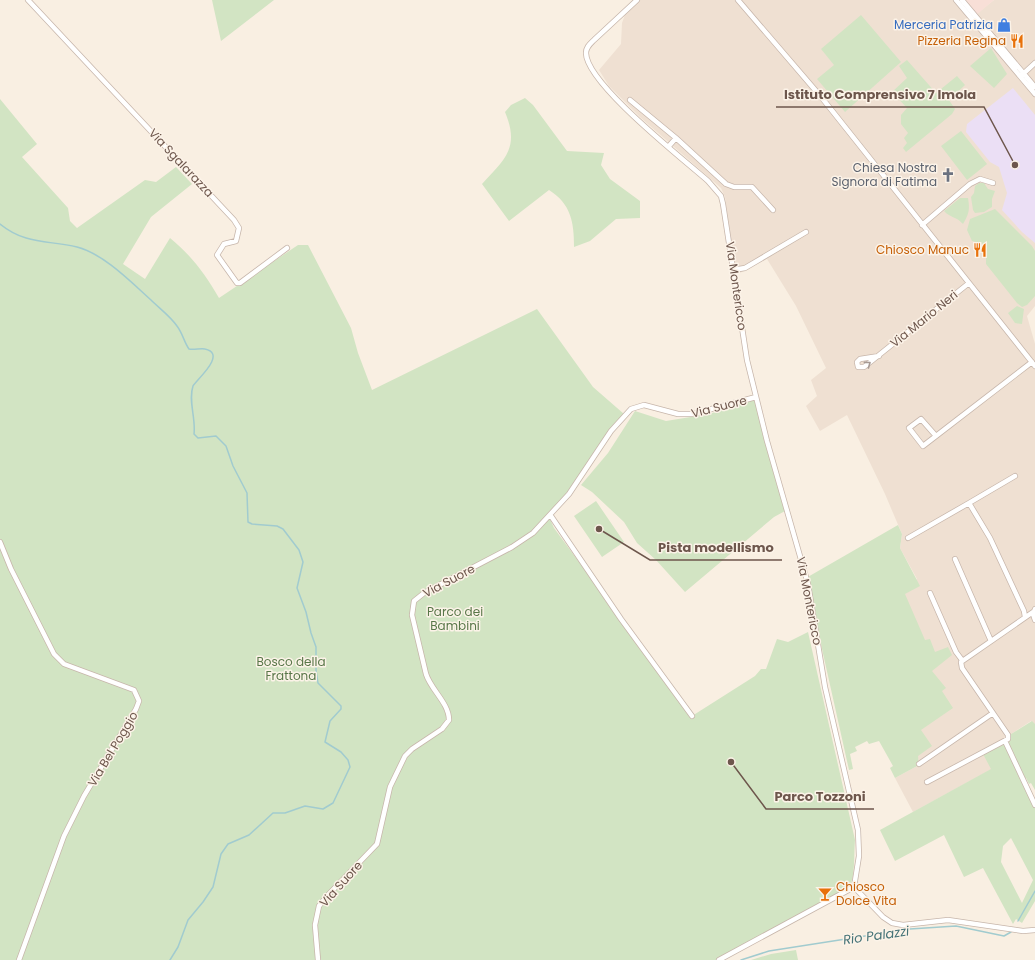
<svg xmlns="http://www.w3.org/2000/svg" width="1035" height="960" viewBox="0 0 1035 960" font-family="Poppins,sans-serif">
  <style>
    .residential { fill: #efe0d2 }
    .commercial { fill: #f8dfd7 }
    .education { fill: #ebdff5 }
    .green { fill: #d2e4c3; fill-rule: evenodd }
    .lines { fill: none; stroke-linecap: round; stroke-linejoin: round }
    .stream { stroke: #a1cbcf; stroke-width: 1.5 }
    .minor-casing { stroke: #c7b6ab; stroke-width: 6 }
    .minor { stroke: #fff; stroke-width: 4.5 }
    .oneway { stroke: #a79a94 }
    .labels { text-anchor: middle; stroke-width: 3; stroke-linejoin: round; paint-order: stroke }
    .shop-label { font-size: 12px; fill: #366cbe; stroke: #fcf3e8; text-anchor: end }
    .food-label { font-size: 12px; fill: #c56008; stroke: #fcf3e8; text-anchor: end }
    .street-label { font-size: 12px; fill: #6d564c; stroke: #fcf3e8 }
    .worship-label { font-size: 12px; fill: #5b616d; stroke: #fcf3e8; text-anchor: end }
    .park-label { font-size: 12px; fill: #597749; stroke: #fcf3e8 }
    .water-label { font-size: 13px; font-style: italic; fill: #467377; stroke: #fcf3e8 }
    .leader { fill: none; stroke: #6d564c; stroke-width: 1.5 }
    .callout-dot { fill: #6d564c; stroke: #fcf3e8; stroke-width: 1.5 }
    .callout-label { font-size: 13px; text-anchor: middle; font-weight: bold; fill: #6d564c; stroke: #fcf3e8; stroke-width: 3; stroke-linejoin: round; paint-order: stroke }
  </style>
  <rect width="100%" height="100%" fill="#f9efe2"/>
  <path class="residential" d="M638,0H962L975,15L994,0H1035V306L1027,316L1035,344V726L1031,721L1011,734L1005,744L984,754L992,769L913,812L895,778L919,765L895,594L917,579L900,548L902,534L885,494L847,415L820,431L806,406L817,396L811,380L826,368L796,306L767,259L736,275L725,197L721,188L641,118L609,86L599,70L621,44L622,23L626,12Z"/>
  <path class="commercial" d="M962,0H994L975,16Z"/>
  <path class="education" d="M1013,88L1035,115V243L1022,232L1002,210L1007,193L999,167L990,162L966,132L967,124Z"/>
  <path class="green" d="M212,0H274L221,41Z
    M861,15L901,62L845,112L817,79L834,65L821,49Z
    M991,48L1007,74L994,88L970,66Z
    M907,60L936,93L957,76L965,85L949,100L955,109L952,114L906,152L903,148L907,143L904,138L908,133L901,124V115L907,108L892,92L907,78L899,66Z
    M525,98L533,105L567,151L604,153L601,165L610,179L640,201V218L616,219L590,241L574,247C574,222 571,204 549,190L509,221L482,184C505,159 520,148 505,112L511,105Z
    M0,99L37,144L22,157L68,208L70,221L77,228L145,180L156,182L176,167L192,184L151,217L123,264L145,279L170,238C192,256 205,274 219,298L298,245H308L351,328L358,353L372,390L537,309L593,387L624,414L549,517L554,528L692,716L755,676L761,669H766L777,639L788,642L808,632L855,840C854,851 855,875 851,883L853,886L718,960H0Z
    M961,131L987,164L967,180L941,146Z
    M979,183H984L988,189L995,191L992,199V207L984,212L975,213L973,210L971,197L974,193L975,186Z
    M960,198H968C970,209 969,214 963,224C956,216 950,218 944,211Z
    M995,209L1032,246L1035,251V296L1027,305L1022,307L1017,303L986,264V248L983,244L972,241L967,230L970,219Z
    M1017,306L1024,309L1022,324L1015,323L1008,313Z
    M758,398L785,511L774,517L685,592L656,560L637,543L624,522L592,492L581,485L608,453L635,411L666,421L709,414Z
    M596,501L624,542L602,557L574,516Z
    M898,525L902,534L900,548L920,586L905,594L925,640L930,639L935,652L948,647L952,655L932,671L946,688L942,691L953,708L921,730L932,746L918,756L919,765L895,778L890,768L893,766L879,741L869,744L867,741L855,747L857,751L850,754L853,769L849,770L822,649L811,589L806,578Z
    M1032,721L1035,724V790L1031,783L1029,784L1026,778L1022,780L1035,806V901L1022,923L1016,919L1013,924L983,868L964,877L944,835L895,861L880,830L991,769L983,754L1005,744L1011,734ZM1011,838L1033,880L1022,903L1001,862L1003,846Z
    M796,950L798,960H751L771,954Z"/>
  <g class="lines">
    <path class="stream" d="M0,224C26,245 48,240 77,247C104,254 131,282 151,300C159,308 170,316 177,326C183,334 184,342 189,349C194,350 201,348 205,349C228,354 195,381 193,386C188,401 196,418 194,434L198,438L216,436L226,446L233,466L247,493L248,522L252,524L277,526L283,529L299,550L303,562L297,588L306,612L311,633L316,647V670L318,683L341,706V709L330,721L325,742L341,752L348,760L350,767L333,803L323,809L305,806L285,813H273L249,835L228,844L221,854L213,887L203,902L188,920L178,947L170,960
      M1018,921L1035,891
      M741,960L769,951L910,929L956,926L1004,936L1011,932"/>
    <defs>
      <path id="minor" d="M28,0L234,220L239,228L236,241L224,244L217,255L237,283H240L287,248
        M637,0L594,40C590,44 586,47 586,53C586,83 683,159 708,181L721,196L723,204L747,360L767,441L808,584L825,687L858,830L859,856L854,887L883,917L892,923L903,925L948,920L1023,931L1035,930
        M738,0L822,98L1035,366
        M956,0L1035,94
        M962,0L1035,87
        M1022,75L1035,63
        M630,100L676,138
        M669,146L676,138L726,184L734,187H752L773,210
        M922,225L970,184L980,179L993,183
        M733,270L745,268L806,232
        M879,356L860,359L857,362L858,367H864L969,283
        M936,436L921,419L909,428L923,446L936,436L1032,362
        M969,503L1015,476
        M551,516L621,619L692,716
        M908,538L969,503L990,538L1024,611L1025,617
        M0,542L11,569L54,654L64,664L134,690L139,701L136,709L84,796L64,836L19,960
        M955,559L991,641
        M930,593L956,652L962,660
        M1035,609L1033,614L1035,620
        M1005,741L1035,805
        M919,764L993,713
        M927,782L1008,739V735L962,668L961,662L1033,612
        M318,960L315,925L319,906L327,896L377,844L390,787L405,756L412,749L442,729L449,720C449,703 431,690 426,674L412,615L414,601L424,593L512,547L533,533L569,494L611,431L631,409L644,405L678,414H693L756,397
        M719,960L854,887"/>
    </defs>
    <use href="#minor" class="minor-casing"/>
    <use href="#minor" class="minor"/>
  </g>
  <defs><path id="oneway-chevron" d="M-2-3.5L2.5 0L-2 3.5" fill="none" stroke-width="1.6" stroke-linecap="round" stroke-linejoin="round"/></defs>
  <use class="oneway" href="#oneway-chevron" transform="translate(868 364) rotate(-36)"/>
  <defs>
    <symbol id="shop-bare" viewBox="-9 -9 18 18"><path d="M-5-2.5h2.3a2.7 3.5 0 0 1 5.4 0H5L5.5 6h-11ZM-1.5-2.5h3a1.5 2.3 0 0 0-3 0Z" fill="#3f7fe0" stroke="#fcf3e8" stroke-width="2.5" paint-order="stroke"/></symbol>
    <symbol id="restaurant-bare" viewBox="-9 -9 18 18"><path d="M-5-6h1v4h1v-4h1v4h1v-4h1v5L-1.5 .5V6h-2V.5L-5-1ZM5-6V6H3V1.5H1.5Q1.5-4 5-6Z" fill="#e8710a" stroke="#fcf3e8" stroke-width="2.5" paint-order="stroke"/></symbol>
    <symbol id="church-bare" viewBox="-9 -9 18 18"><path d="M-1.2-6h2.4v3.5h3.3v2.4h-3.3V6h-2.4V-.1h-3.3v-2.4h3.3Z" fill="#6b7280" stroke="#fcf3e8" stroke-width="2.5" paint-order="stroke"/></symbol>
    <symbol id="bar-bare" viewBox="-9 -9 18 18"><path d="M-6-5H6L.8 .8V4.5H3.5V6h-7V4.5H-.8V.8Z" fill="#e8710a" stroke="#fcf3e8" stroke-width="2.5" paint-order="stroke"/></symbol>
  </defs>
  <g fill-rule="evenodd">
    <use href="#shop-bare" x="994" y="15" width="20" height="20"/>
    <use href="#restaurant-bare" x="1007" y="31" width="20" height="20"/>
    <use href="#church-bare" x="938" y="165" width="20" height="20"/>
    <use href="#restaurant-bare" x="970" y="240" width="20" height="20"/>
    <use href="#bar-bare" x="815" y="884" width="20" height="20"/>
  </g>
  <g class="labels">
    <g class="shop-label">
      <text x="993" y="29">Merceria Patrizia</text>
    </g>
    <g class="food-label">
      <text x="1006" y="45">Pizzeria Regina</text>
      <text x="969" y="254">Chiosco Manuc</text>
      <text x="836" y="891" text-anchor="start">Chiosco<tspan x="836" dy="14">Dolce Vita</tspan></text>
    </g>
    <g class="street-label">
      <text transform="translate(181 163) rotate(47)" y="4">Via Sgalarazza</text>
      <text transform="translate(736 286) rotate(82)" y="4">Via Montericco</text>
      <text transform="translate(924 319) rotate(-39)" y="4">Via Mario Neri</text>
      <text transform="translate(719 407) rotate(-14)" y="4">Via Suore</text>
      <text transform="translate(449 581) rotate(-28)" y="4">Via Suore</text>
      <text transform="translate(809 601) rotate(79)" y="4">Via Montericco</text>
      <text transform="translate(113 749) rotate(-59)" y="4">Via Bel Poggio</text>
      <text transform="translate(341 884) rotate(-48)" y="4">Via Suore</text>
    </g>
    <g class="worship-label">
      <text x="937" y="172">Chiesa Nostra<tspan x="937" dy="14">Signora di Fatima</tspan></text>
    </g>
    <g class="park-label">
      <text x="455" y="616">Parco dei<tspan x="455" dy="14">Bambini</tspan></text>
      <text x="291" y="666">Bosco della<tspan x="291" dy="14">Frattona</tspan></text>
    </g>
    <g class="water-label">
      <text transform="translate(876 935) rotate(-8)" y="5">Rio Palazzi</text>
    </g>
  </g>
  <path class="leader" d="M1015 165L984 107H776M599 529L650 560H782M731 762L766 809H874"/>
  <g class="callout-dot">
    <circle cx="1015" cy="165" r="4"/>
    <circle cx="599" cy="529" r="4"/>
    <circle cx="731" cy="762" r="4"/>
  </g>
  <g class="callout-label">
    <text x="880" y="99">Istituto Comprensivo 7 Imola</text>
    <text x="716" y="552">Pista modellismo</text>
    <text x="820" y="801">Parco Tozzoni</text>
  </g>
</svg>
